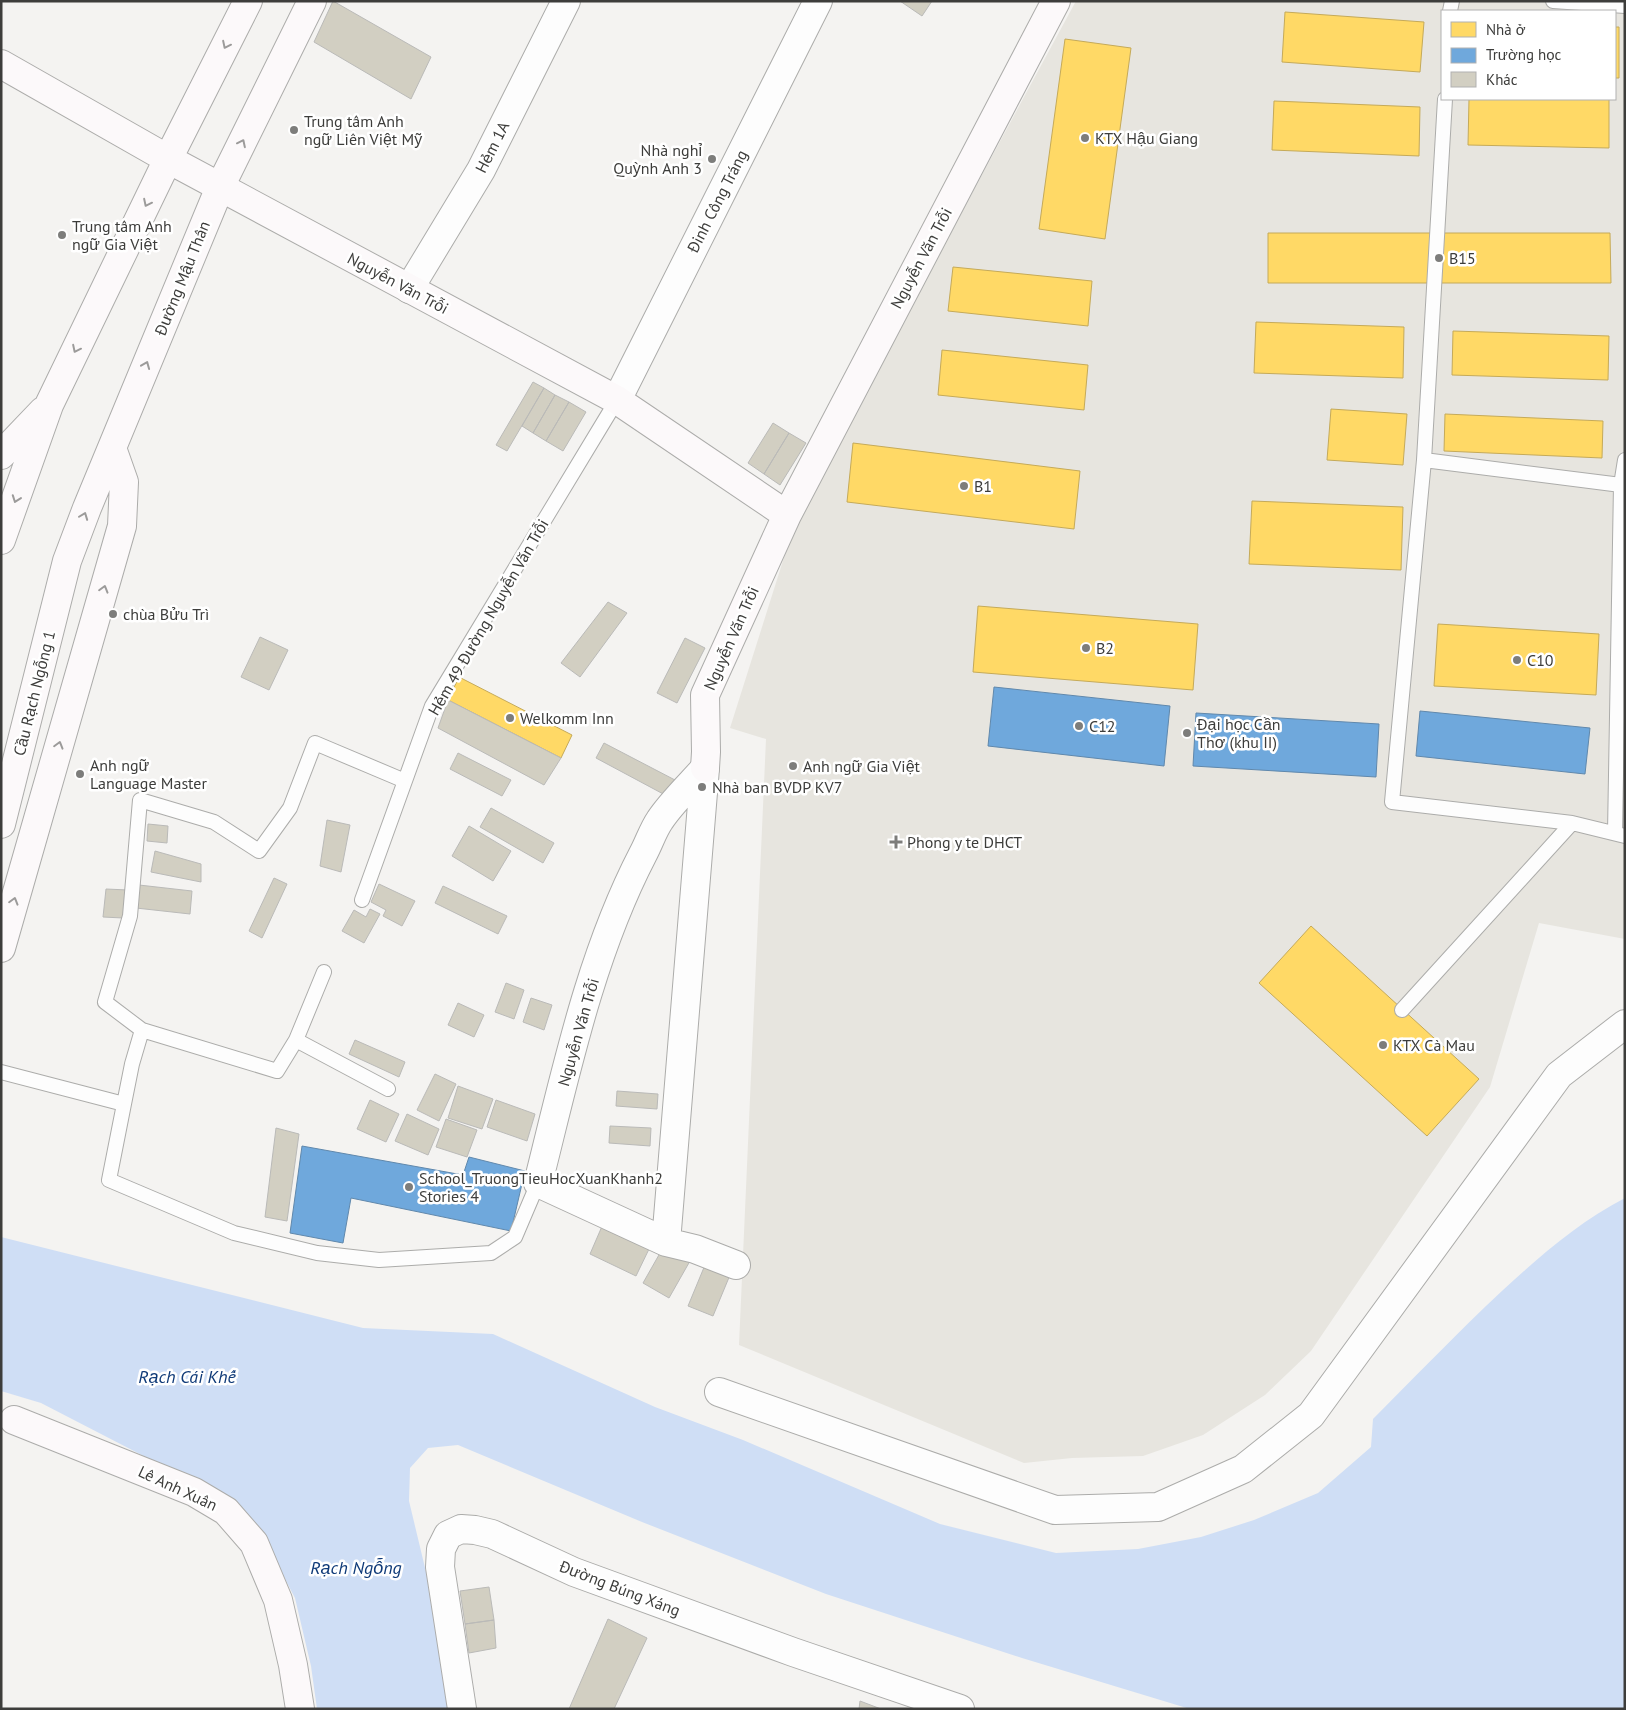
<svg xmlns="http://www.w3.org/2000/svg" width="1626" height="1710" viewBox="0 0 1626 1710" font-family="'PT Sans',sans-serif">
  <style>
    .built { fill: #e7e5df; fill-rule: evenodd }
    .water { fill: #cfdef5 }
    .homes { fill: #ffd966; stroke: #c5aa59 }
    .schools { fill: #6fa8dc; stroke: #6088ac }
    .building { fill: #d2cfc2; stroke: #babab8 }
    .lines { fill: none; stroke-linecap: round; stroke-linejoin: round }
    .lane-casing { stroke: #acacaa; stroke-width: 16 }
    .street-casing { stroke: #acacaa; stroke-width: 30 }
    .secondary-casing { stroke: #acacaa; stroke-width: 30 }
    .lane { stroke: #fdfdfd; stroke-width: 14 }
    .street { stroke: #fdfdfd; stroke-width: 28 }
    .secondary { stroke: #fcf9fa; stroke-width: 28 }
    .oneway { stroke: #9c9b9a }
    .poi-dot { fill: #7d7d7b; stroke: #fff; stroke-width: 2 }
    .labels { text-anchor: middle; stroke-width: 5; stroke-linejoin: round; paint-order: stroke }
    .poi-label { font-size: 16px; fill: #3d3d3b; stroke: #fff; text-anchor: start }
    .street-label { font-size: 16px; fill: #3d3d3b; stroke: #fff }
    .water-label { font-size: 18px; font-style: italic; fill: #0f3a78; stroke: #fff }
  </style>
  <rect width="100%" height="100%" fill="#f4f3f1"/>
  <path class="built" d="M1076,1H1625V939L1539,923L1490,1087L1311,1351L1265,1395L1203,1435L1143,1456L1072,1458L1024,1463L739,1345L766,739L730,728L787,548L813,487ZM1442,11H1615V99H1442Z"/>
  <path class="water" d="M1625,1198V1709H1190L1022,1658L826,1594L642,1522L458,1445L428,1448L410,1468L409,1501L432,1597L454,1709H317L311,1666L295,1598L265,1541L225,1498L41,1403L1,1391V1237L363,1328L493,1334L655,1407L743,1440L940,1524L1056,1553L1138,1549L1201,1537L1254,1520L1318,1493L1371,1447L1373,1419C1416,1376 1458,1332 1503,1290C1540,1256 1580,1221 1625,1198Z"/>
  <path class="homes" d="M1285,12L1424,22L1420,72L1282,62Z
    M1615,27H1619V78H1615Z
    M1065,39L1131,48L1105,239L1039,229Z
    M1469,99H1609V148L1468,145Z
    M1274,101L1420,107L1419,156L1272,150Z
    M1268,233H1610L1611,283H1268Z
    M953,267L1092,281L1088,326L948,311Z
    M1256,322L1404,327L1403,378L1254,373Z
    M1453,331L1609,336L1608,380L1452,375Z
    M942,350L1088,365L1084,410L938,395Z
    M1331,409L1407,414L1403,465L1327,460Z
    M1445,414L1603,421L1602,458L1444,451Z
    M853,443L1080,471L1074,529L847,502Z
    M1252,501L1403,507L1401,570L1249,564Z
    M978,606L1198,624L1193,690L973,672Z
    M1438,624L1599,634L1596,695L1434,686Z
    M459,677L572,735L561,758L448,700Z
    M1311,926L1479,1079L1427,1136L1259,983Z"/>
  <path class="schools" d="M994,687L1170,706L1164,766L988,746Z
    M1420,711L1590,728L1585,774L1416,756Z
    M1196,713L1379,724L1376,777L1193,766Z
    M302,1146L463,1175L469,1157L525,1171L511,1231L351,1198L343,1243L290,1233Z"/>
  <path class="building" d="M333,1L431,57L411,99L314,42Z
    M900,1H932L922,16Z
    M533,382L544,388L507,451L496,445Z
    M544,388L555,395L533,433L522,426Z
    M555,395L569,402L546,441L533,433Z
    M569,402L586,412L563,451L546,441Z
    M773,423L789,433L764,474L748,463Z
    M789,433L806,443L780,485L764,474Z
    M608,602L627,613L580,677L561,663Z
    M260,637L288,650L269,690L241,677Z
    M685,638L705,648L677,703L657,693Z
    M448,700L561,758L544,785L438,728Z
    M604,743L675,780L667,796L596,758Z
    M458,753L511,780L502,796L450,769Z
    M491,808L554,843L543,863L480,827Z
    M327,820L350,825L341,872L320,866Z
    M148,824L168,826L167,843L147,841Z
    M469,826L511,851L493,881L452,856Z
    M155,851L201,864V882L151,872Z
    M274,878L287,884L262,938L249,931Z
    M379,884L415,901L402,926L383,916L386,910L371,902Z
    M139,885L192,891L190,914L136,908Z
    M443,886L507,916L498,934L435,903Z
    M106,889L128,890L123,918L103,917Z
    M370,909L380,914L364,943L342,931L354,910L366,917Z
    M506,983L524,990L514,1019L495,1012Z
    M531,998L552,1005L544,1030L523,1022Z
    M458,1003L484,1015L474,1037L448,1025Z
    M355,1040L405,1062L399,1077L349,1054Z
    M435,1074L456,1084L439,1121L417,1110Z
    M458,1086L493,1099L482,1129L448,1118Z
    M617,1091L658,1094L657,1109L616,1106Z
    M370,1100L399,1114L386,1142L357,1129Z
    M496,1100L535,1114L527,1141L487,1127Z
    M407,1114L439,1129L428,1155L395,1141Z
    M446,1119L477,1130L467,1157L436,1147Z
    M610,1126L651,1128L650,1146L609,1143Z
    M276,1128L299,1134L287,1221L265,1217Z
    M603,1224L650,1247L636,1276L590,1254Z
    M664,1246L690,1261L669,1298L643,1283Z
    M705,1265L730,1275L713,1316L688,1306Z
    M489,1587L494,1620L465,1624L460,1591Z
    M608,1619L647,1638L614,1709H569Z
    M494,1620L496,1648L469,1653L465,1624Z
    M860,1701L881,1709H859Z"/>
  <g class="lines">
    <defs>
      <path id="lane" d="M1553,1L1625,6
        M1450,11L1452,1
        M1445,99L1424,460L1392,802L1572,823
        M1424,460L1621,485
        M1615,833L1621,485L1625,460
        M362,900L432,706L617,400
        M324,972L296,1040L277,1071L142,1030L105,1002L130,916L140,800L214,822L259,851L290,808L315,743L405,781
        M1402,1010L1572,823L1625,836
        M296,1040L388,1089
        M1,1072L124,1104L109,1180L234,1233L317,1253L379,1260L491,1253L515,1237L538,1183
        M124,1104L132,1064L142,1030"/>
      <path id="street" d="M409,289L481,170L566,1
        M617,400L818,1
        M705,768L666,1242L538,1183C566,1072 590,956 643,854C649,843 653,830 660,820C671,803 692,783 705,768Z
        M666,1242L695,1249L736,1265
        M719,1392L1055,1510L1158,1507L1243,1469L1311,1415L1559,1075L1625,1024
        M462,1709L440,1567L441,1549L448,1535L461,1529L475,1530L492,1534L574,1572L793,1652L960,1709"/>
      <path id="secondary" d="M1,64L168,159L617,400L787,515
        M1,455L43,411
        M1,540L49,405L168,159L248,1
        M705,768L706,752L705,695L787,515L1056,1
        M1,824L67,561L87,508L220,187L312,1
        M1,948L122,526L124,482L112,448
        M14,1420L194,1492L226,1511L254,1543L278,1600L293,1665L300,1709"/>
    </defs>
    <use href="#lane" class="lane-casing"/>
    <use href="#street" class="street-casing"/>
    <use href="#secondary" class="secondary-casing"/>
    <use href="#lane" class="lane"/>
    <use href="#street" class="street"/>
    <use href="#secondary" class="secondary"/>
  </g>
  <defs><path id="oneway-chevron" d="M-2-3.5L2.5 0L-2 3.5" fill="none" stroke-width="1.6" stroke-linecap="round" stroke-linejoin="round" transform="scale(1.25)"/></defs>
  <g class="oneway">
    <use href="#oneway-chevron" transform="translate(226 45) rotate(116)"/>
    <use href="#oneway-chevron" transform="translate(242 143) rotate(-64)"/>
    <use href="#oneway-chevron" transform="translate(147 203) rotate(116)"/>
    <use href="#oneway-chevron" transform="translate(76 349) rotate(116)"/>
    <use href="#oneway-chevron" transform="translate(146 365) rotate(-68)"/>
    <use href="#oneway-chevron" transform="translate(16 499) rotate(110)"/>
    <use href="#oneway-chevron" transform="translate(84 516) rotate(-69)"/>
    <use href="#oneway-chevron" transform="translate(104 589) rotate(-74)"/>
    <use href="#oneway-chevron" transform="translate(59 745) rotate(-74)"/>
    <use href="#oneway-chevron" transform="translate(14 901) rotate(-74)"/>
  </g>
  <g class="poi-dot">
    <circle cx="294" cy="130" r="5"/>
    <circle cx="1085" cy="138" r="5"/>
    <circle cx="712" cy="159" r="5"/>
    <circle cx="62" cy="235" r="5"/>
    <circle cx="1439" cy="258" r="5"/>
    <circle cx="964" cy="486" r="5"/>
    <circle cx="113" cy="614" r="5"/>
    <circle cx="1086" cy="648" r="5"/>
    <circle cx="1517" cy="660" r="5"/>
    <circle cx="510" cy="718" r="5"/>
    <circle cx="1079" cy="726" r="5"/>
    <circle cx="1187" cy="733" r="5"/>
    <circle cx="793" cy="766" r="5"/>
    <circle cx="80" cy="774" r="5"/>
    <circle cx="702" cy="787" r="5"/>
    <path d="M893.5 834.5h5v5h5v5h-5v5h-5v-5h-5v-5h5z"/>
    <circle cx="1383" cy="1045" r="5"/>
    <circle cx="409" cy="1187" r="5"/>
  </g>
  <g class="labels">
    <g class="poi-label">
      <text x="304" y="127">Trung tâm Anh<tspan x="304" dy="18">ngữ Liên Việt Mỹ</tspan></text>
      <text x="1095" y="144">KTX Hậu Giang</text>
      <text x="702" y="156" text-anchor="end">Nhà nghỉ<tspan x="702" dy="18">Quỳnh Anh 3</tspan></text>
      <text x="72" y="232">Trung tâm Anh<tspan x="72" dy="18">ngữ Gia Việt</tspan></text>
      <text x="1449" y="264">B15</text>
      <text x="974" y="492">B1</text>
      <text x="123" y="620">chùa Bửu Trì</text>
      <text x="1096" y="654">B2</text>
      <text x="1527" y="666">C10</text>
      <text x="520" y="724">Welkomm Inn</text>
      <text x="1197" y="730">Đại học Cần<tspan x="1197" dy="18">Thơ (khu II)</tspan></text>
      <text x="1089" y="732">C12</text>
      <text x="90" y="771">Anh ngữ<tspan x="90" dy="18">Language Master</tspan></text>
      <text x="803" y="772">Anh ngữ Gia Việt</text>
      <text x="712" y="793">Nhà ban BVDP KV7</text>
      <text x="907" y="848">Phong y te DHCT</text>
      <text x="1393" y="1051">KTX Cà Mau</text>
      <text x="419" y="1184">School_TruongTieuHocXuanKhanh2<tspan x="419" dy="18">Stories 4</tspan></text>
    </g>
    <g class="street-label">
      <text transform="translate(492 147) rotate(-63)" y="6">Hẻm 1A</text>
      <text transform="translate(717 201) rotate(-63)" y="6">Đinh Công Tráng</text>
      <text transform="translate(921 258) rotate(-62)" y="6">Nguyễn Văn Trỗi</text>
      <text transform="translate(182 278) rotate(-68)" y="6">Đường Mậu Thân</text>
      <text transform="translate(398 283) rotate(28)" y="6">Nguyễn Văn Trỗi</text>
      <text transform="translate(488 617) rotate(-60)" y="6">Hẻm 49 Đường Nguyễn Văn Trỗi</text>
      <text transform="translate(731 638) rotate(-66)" y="6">Nguyễn Văn Trỗi</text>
      <text transform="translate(34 693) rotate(-76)" y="6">Cầu Rạch Ngỗng 1</text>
      <text transform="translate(578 1032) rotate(-74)" y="6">Nguyễn Văn Trỗi</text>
      <text transform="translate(178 1488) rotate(25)" y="6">Lê Anh Xuân</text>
      <text transform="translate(620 1588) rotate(21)" y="6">Đường Búng Xáng</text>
    </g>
    <g class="water-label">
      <text x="187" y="1383">Rạch Cái Khế</text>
      <text x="356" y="1574">Rạch Ngỗng</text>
    </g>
  </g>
  <rect width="1626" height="1710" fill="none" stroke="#3d3d3b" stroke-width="5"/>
  <rect x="1441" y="10" width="175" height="90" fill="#ffffff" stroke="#b1b1b1"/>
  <rect x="1451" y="22" width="25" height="15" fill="#ffd966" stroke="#b1b1b1"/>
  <text x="1486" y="35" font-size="15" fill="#3d3d3b">Nhà ở</text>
  <rect x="1451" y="48" width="25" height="15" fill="#6fa8dc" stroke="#b1b1b1"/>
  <text x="1486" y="60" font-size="15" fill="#3d3d3b">Trường học</text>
  <rect x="1451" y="72" width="25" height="15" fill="#d2cfc2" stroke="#b1b1b1"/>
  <text x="1486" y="85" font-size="15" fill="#3d3d3b">Khác</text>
</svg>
